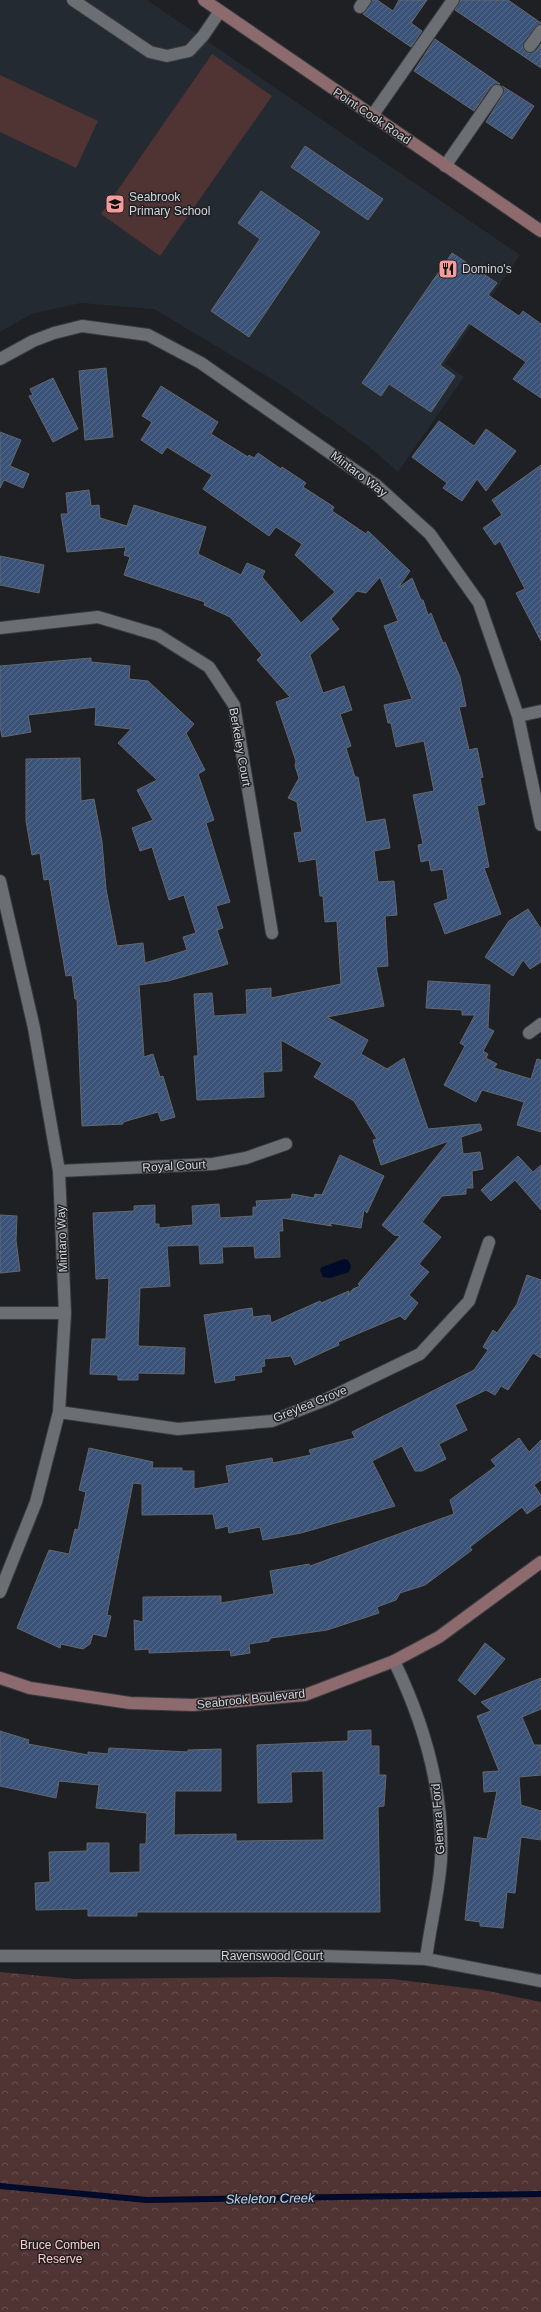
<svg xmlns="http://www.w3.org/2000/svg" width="541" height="2312" viewBox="0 0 541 2312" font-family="Helvetica,sans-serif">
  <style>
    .built { fill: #242a32 }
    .park { fill: url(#park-crowns) }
    .pitch { fill: #503333 }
    .water { fill: #000b2b }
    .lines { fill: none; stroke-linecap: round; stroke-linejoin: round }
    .stream { stroke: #000b2b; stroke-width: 6 }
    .building { fill: url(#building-hatch); stroke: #64676c }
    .lane-casing { stroke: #393b3e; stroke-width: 14 }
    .street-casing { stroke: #393b3e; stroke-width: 14 }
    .secondary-casing { stroke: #393b3e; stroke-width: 14 }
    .lane { stroke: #6b6e72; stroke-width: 12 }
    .street { stroke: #6b6e72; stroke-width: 12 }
    .secondary { stroke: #8d6a6e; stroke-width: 12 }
    .labels { text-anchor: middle; stroke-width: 3; stroke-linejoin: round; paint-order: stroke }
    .street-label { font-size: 12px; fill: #d4d5d8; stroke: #1e2024 }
    .poi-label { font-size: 12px; fill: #d4d5d8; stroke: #1e2024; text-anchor: start }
    .park-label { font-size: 12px; fill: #ffcbc9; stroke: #1e2024 }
    .water-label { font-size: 13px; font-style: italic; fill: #b9d2f8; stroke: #1e2024 }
  </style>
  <defs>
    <pattern id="park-crowns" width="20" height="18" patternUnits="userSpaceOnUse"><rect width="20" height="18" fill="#503333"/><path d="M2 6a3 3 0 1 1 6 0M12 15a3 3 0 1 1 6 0" fill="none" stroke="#685050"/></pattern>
    <pattern id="building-hatch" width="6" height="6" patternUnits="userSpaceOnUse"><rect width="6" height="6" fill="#3b5378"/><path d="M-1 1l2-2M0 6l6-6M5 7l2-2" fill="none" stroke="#566b8a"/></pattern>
  </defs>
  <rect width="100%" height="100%" fill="#1e2024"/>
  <path class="built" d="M0,0H147L520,255L445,364L464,377L398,472L367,445L283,386L154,309L81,303L31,314L0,332Z"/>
  <path class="park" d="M0,1972L75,1979L277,1977L392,1979L483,1990L541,2002V2312H0Z"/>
  <path class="pitch" d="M212,54L272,96L160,256L101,214Z
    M0,75L98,121L76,168L0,132Z"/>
  <path class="water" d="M344,1259L348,1260L351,1266L349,1272L330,1278L323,1277L320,1270L322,1267Z"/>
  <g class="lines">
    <path class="stream" d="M0,2186L147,2200L541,2194"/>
  </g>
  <path class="building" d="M373,0H377L393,11L399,0H427L411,23L422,31L411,47L363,14Z
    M460,0H508L541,23L535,27L523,46L525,52L530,53L536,51L541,44V68L455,10Z
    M435,39L500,84L491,86L474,111L414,71Z
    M502,86L534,106L512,139L486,122L503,95Z
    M305,146L383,199L368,220L291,167Z
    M261,191L320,232L249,337L211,311L260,239L238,223Z
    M452,253L497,283L488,295L519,316L523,311L541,324V398L513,379L526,362L469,323L440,365L455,376L431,412L389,384L381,396L362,383Z
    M106,368L113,437L85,440L79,371Z
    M53,378L78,429L53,442L29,396L33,395L30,389Z
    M161,386L218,422L211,434L248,457L249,455L254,458L258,453L281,469L282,467L306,483L303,487L334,507L332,511L366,534L368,531L410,571L398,588L412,578L421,600H423L428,615L431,613L443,643L445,642L460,677L466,706L459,707L469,750L477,748L483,777L480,778L485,804L477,806L489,867L484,868L501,914L445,934L434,904L448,899L443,869L431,871L429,860L421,862L418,845L423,844L413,795L434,791L424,741L396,747L391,723H388L384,705L412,699L384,626L398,621L380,577L366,593L357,591L331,619L339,629L310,655L323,693L344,686L352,710L340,714L351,746L346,748L355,777H358L366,822L385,819L390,848L374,851L378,882L394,881L397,915L385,916L388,966L376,967L384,1006L327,1017L368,1040L361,1054L387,1069L404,1058L428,1129L480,1124L482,1130L461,1137L463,1154L480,1152L483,1169L472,1171L473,1188H466V1194L442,1196L422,1222L441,1237L419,1264L429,1272L409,1295L418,1303L405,1320L400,1316L338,1342L339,1345L295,1365L291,1356L264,1359L265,1366L261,1367L262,1372L234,1376L235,1380L215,1383L204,1315L252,1308L253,1317L270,1315L271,1323L320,1301L321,1303L349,1291L348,1295L353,1289L360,1286L358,1284L400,1236L394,1235L382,1225L449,1141L381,1165L373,1140L377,1139L354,1101L314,1077L322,1063L281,1040L282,1071L263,1072L264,1097L197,1100L194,1056H198L194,994L212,993L214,1016L247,1014L246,990L271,988V998L341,984L337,921L325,922L323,896H320L316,859L299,862L294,833L302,832L297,802L288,798L299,778L295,766L296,761L276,702L290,697L257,660L262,655L230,617L204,605L205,602L124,575L130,557L124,555L126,547L67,552L61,514H68L66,493L89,490L91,506L99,505L100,518L127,526L134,505L206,527L198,554L241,575L247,563L265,571L262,577L301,623L335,592L295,555L302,544L276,527L269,536L203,489L212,475L167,447L162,454L141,440L152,422L142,416Z
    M439,421L474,446L486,429L516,451L486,491L477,479L462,501L443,488L447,483L412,457Z
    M0,432L21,440L10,466L29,474L23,488L4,480L0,488Z
    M541,465V641L516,593L525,589L500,541L495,545L483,528L502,515L492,500Z
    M0,556L44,565L39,593L0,585Z
    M91,658V662L130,666L129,679L148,681L194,724L186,733L205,770L198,774L214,820L206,823L230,902L216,906L223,928L217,930L228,964L168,981L139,985L144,1057L153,1054L160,1077L163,1076L175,1117L161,1121L158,1112L123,1122V1124L82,1126L77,999H75L72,975L66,976L49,879L44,880L40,853L32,855L26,821V759L80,758L81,801L94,799L102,842L106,889L117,946L143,943L145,963L187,950L183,937L196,933L184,895L169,900L152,847L140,851L132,828L153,820L137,790L157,780L118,743L131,729L95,725L96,707L28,715L31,732L2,737L0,726V666Z
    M528,909L541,929V962L530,969L523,960L513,976L485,957L509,921Z
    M428,981L490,985L488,1028L494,1031L483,1051L488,1054L486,1058L497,1064L494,1068L531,1079L537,1059L541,1060V1132L517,1125L524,1102L482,1090L476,1102L444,1085L465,1046L460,1043L475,1015H462V1010L426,1008Z
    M340,1155L384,1176L367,1213L364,1210L361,1228L329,1223L332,1226L282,1218L283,1231H279L280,1257L255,1258L254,1246L222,1247L223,1263L200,1264L199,1245L167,1246L170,1286L140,1288L138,1346L185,1348L184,1374L138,1373V1380H118V1375L90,1374L92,1339H106L109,1278L96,1279L93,1213L134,1211V1206L155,1205V1224H159V1228L193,1225L192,1206L219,1204L220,1218L253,1216V1207H257L256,1201L291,1199L292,1194L314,1198L315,1194L322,1195Z
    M518,1156L533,1172L541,1165V1210L515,1180L491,1201L481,1190Z
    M0,1215L17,1216L16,1240L20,1271L0,1273Z
    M527,1275L541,1280V1358L533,1353L508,1390L501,1386L495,1395L486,1390L455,1405L467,1430L439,1444L446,1459L422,1471H415L402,1446L372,1461L395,1506L301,1533L263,1540L260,1527L229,1533L228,1526L216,1529L213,1514L142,1515V1484L133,1483L107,1615L111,1616L106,1637L93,1634L90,1644L83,1649L61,1644L60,1648L17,1628L49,1550L69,1554L75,1529L78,1530L86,1492L79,1490L89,1448L153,1462L152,1468H182V1471H194V1489L229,1483L226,1466L272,1458L273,1463L311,1455L309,1450L355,1438L352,1432L474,1370L488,1350L483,1347L493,1330L497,1333L517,1304Z
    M519,1438L529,1452L541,1440V1480L534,1485L541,1495V1504L527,1514L522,1507L470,1547L472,1550L425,1585L400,1593L396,1600L377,1607L379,1613L327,1630L271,1638L269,1641L249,1644L250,1653L231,1656L230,1650L149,1653V1649L135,1650L134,1620L143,1622V1597L221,1596V1603L274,1594L270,1571L309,1564L310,1566L454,1514L450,1500L496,1466L491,1460Z
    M485,1643L505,1659L475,1695L458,1680Z
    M541,1678V1709L522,1717L534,1745H541V1775L519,1777L521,1805L541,1811V1840L521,1837L515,1893L507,1892L503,1928L480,1926V1922L465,1920L474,1837L487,1839L497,1791L484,1792L483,1772L499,1771L477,1716L491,1711L481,1702Z
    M371,1730V1746H379V1775H386L384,1806L378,1807L380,1912H137V1916H88V1909L36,1910L35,1883L50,1882L49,1852L87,1851V1843H109V1873L140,1872V1844H146L147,1813L96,1808L99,1785L59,1781L56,1798L0,1786V1731L29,1740L28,1744L88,1755V1752L108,1754L109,1748L188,1752V1750L221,1749V1791H175L174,1835L236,1834V1841L324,1840L323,1771L291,1772L292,1802L258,1803L257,1745L348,1741V1731Z"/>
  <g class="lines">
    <defs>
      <path id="lane" d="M73,0L150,52L167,56L189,51L203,36L220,11
        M360,7L365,0
        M530,46L541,31
        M372,116L453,0
        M445,166L497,91"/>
      <path id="street" d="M0,359L33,341L54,333L82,326L148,335L201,363L376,485L430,534L479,603L518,716L541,825
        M0,628L98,617L158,635L209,667L234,705L272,933
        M518,716L541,711
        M0,881L34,1028L59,1171L65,1313L59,1412L36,1502L0,1592
        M529,1033L541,1024
        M59,1171L213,1164L246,1158L286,1144
        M0,1313H65
        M59,1412L178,1429L272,1421L325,1400L420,1354L469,1301L489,1242
        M394,1661C424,1723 444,1790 441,1860C439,1892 430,1926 426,1959
        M0,1956H324L426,1959L541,1981"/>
      <path id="secondary" d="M204,0L541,231
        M0,1678L30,1688L130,1703L193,1705L305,1695L394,1661L439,1637L541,1562"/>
    </defs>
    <use href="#lane" class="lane-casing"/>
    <use href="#street" class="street-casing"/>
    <use href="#secondary" class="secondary-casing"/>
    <use href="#lane" class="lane"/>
    <use href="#street" class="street"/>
    <use href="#secondary" class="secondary"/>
  </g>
  <defs>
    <symbol id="school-square" viewBox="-11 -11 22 22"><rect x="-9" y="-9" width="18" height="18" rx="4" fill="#f59b99" stroke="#1e2024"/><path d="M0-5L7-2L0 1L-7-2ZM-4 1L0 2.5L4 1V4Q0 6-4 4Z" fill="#111"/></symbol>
    <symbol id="restaurant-square" viewBox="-11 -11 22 22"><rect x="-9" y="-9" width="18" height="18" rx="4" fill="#f59b99" stroke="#1e2024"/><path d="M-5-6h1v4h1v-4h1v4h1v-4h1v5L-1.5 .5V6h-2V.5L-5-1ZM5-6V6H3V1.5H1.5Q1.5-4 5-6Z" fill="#111"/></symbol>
  </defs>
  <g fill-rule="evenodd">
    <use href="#school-square" x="104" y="193" width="22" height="22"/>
    <use href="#restaurant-square" x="437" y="258" width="22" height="22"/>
  </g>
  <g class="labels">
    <g class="street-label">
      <text transform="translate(372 116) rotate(34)" y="4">Point Cook Road</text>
      <text transform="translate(359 474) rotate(37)" y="4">Mintaro Way</text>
      <text transform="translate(240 747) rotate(80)" y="4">Berkeley Court</text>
      <text transform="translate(174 1166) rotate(-3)" y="4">Royal Court</text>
      <text transform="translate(62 1239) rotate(-92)" y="4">Mintaro Way</text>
      <text transform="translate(310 1404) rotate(-22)" y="4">Greylea Grove</text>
      <text transform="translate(251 1699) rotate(-6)" y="4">Seabrook Boulevard</text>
      <text transform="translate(438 1819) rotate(-94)" y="4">Glenara Ford</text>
      <text x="272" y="1960">Ravenswood Court</text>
    </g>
    <g class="poi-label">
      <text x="129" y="201">Seabrook<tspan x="129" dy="14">Primary School</tspan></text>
      <text x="462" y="273">Domino's</text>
    </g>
    <g class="park-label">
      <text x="60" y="2249">Bruce Comben<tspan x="60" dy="14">Reserve</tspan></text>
    </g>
    <g class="water-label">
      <text transform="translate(270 2198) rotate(-1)" y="5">Skeleton Creek</text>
    </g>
  </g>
</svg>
